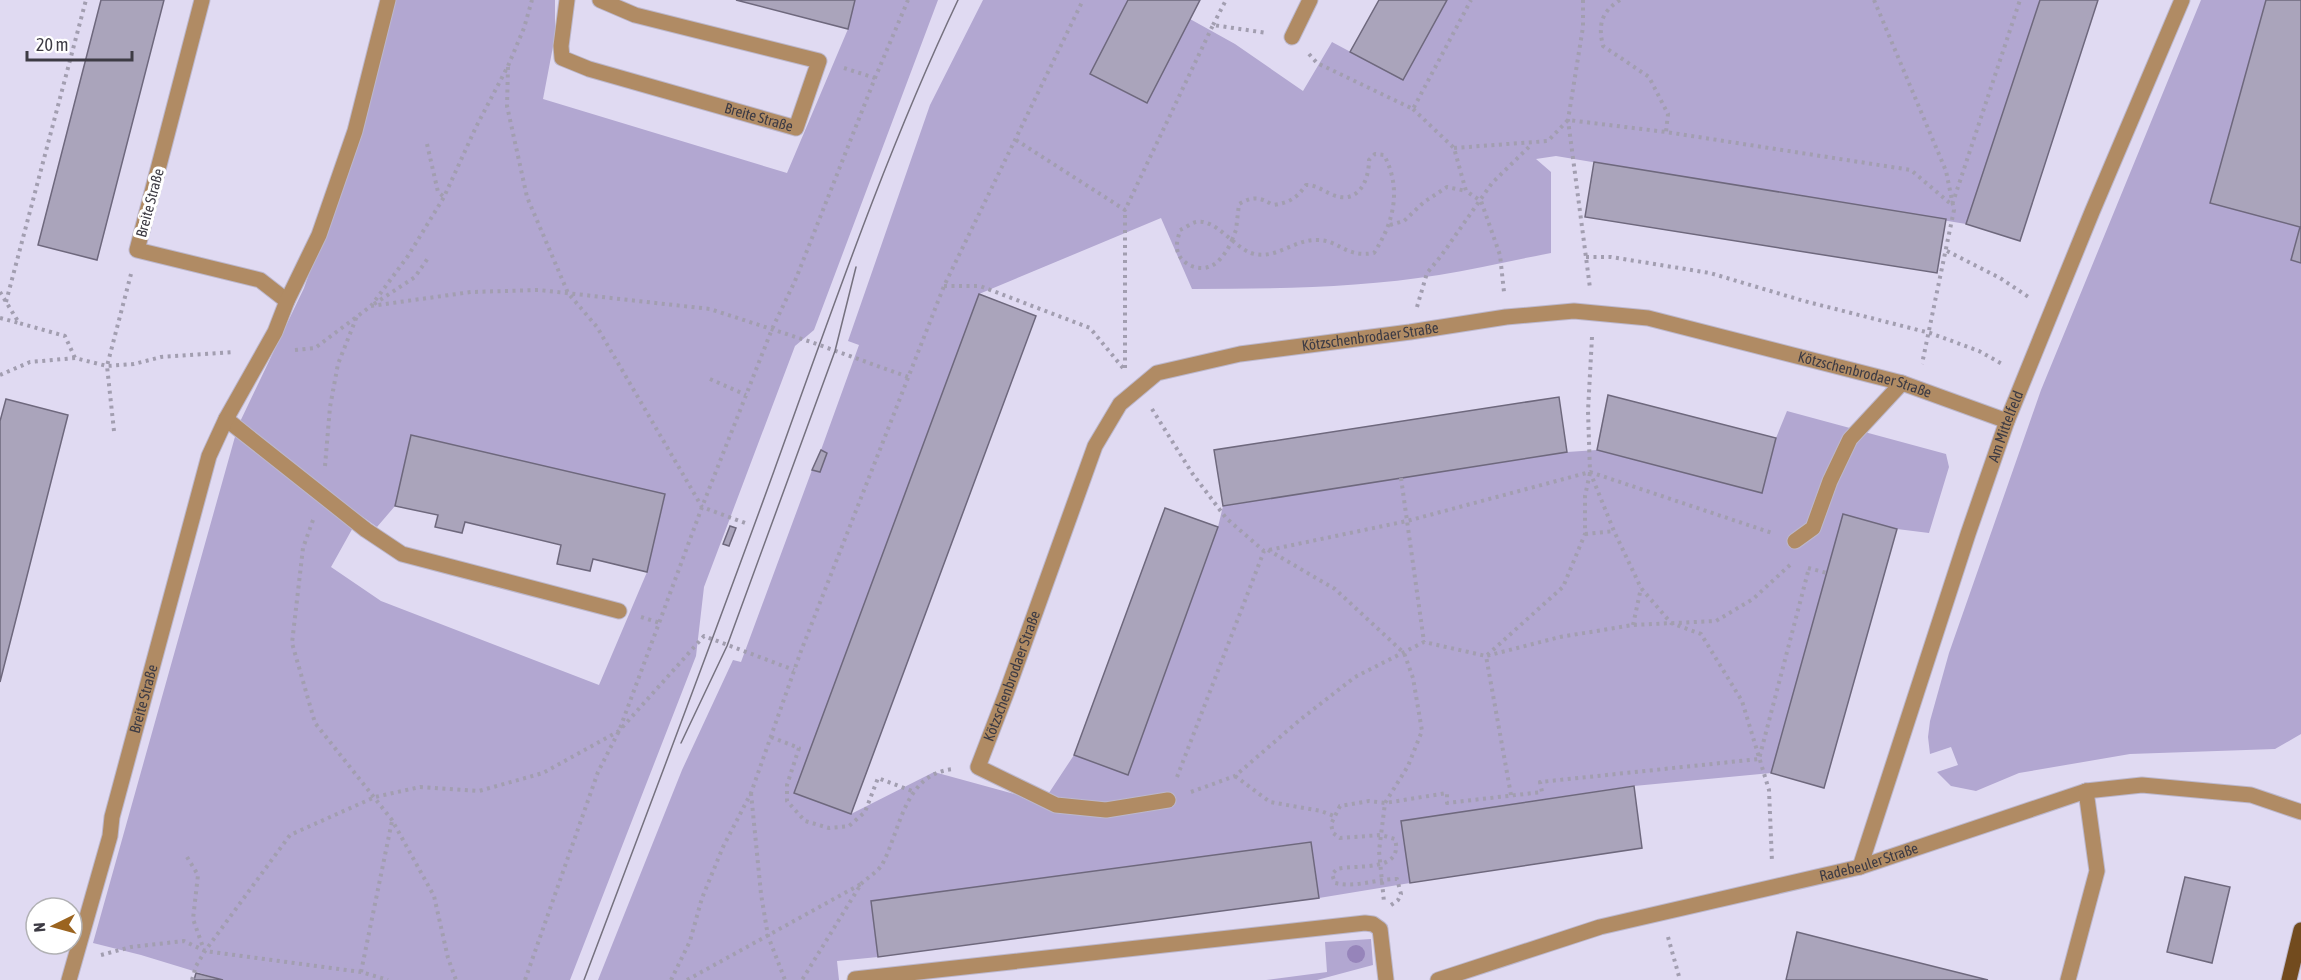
<svg xmlns="http://www.w3.org/2000/svg" width="2301" height="980" viewBox="0 0 2301 980" font-family="'Asap Condensed',sans-serif">
  <style>
    .green { fill: #b2a7d1; fill-rule: evenodd }
    .building { fill: #aaa4bb; stroke: #6e687d; stroke-width: 1.5 }
    .lines { fill: none; stroke-linecap: round; stroke-linejoin: round }
    .minor-casing { stroke: #bcb7cc; stroke-width: 17 }
    .major-casing { stroke: #bcb7cc; stroke-width: 17 }
    .path { stroke: #a29eb0; stroke-width: 4; stroke-dasharray: 3 4.5; stroke-linecap: butt }
    .minor { stroke: #b08b64; stroke-width: 15 }
    .major { stroke: #724b1e; stroke-width: 15 }
    .tram { stroke: #75717f; stroke-width: 1.5 }
    .tree { fill: #9684ba }
    .labels { text-anchor: middle; stroke-width: 6; stroke-linejoin: round; paint-order: stroke }
    .street-label { font-size: 15px; fill: #3d3b44; stroke: #fff }
  </style>
  <rect width="100%" height="100%" fill="#e0daf2"/>
  <path class="green" d="M391,0H555V36L543,99L787,173L848,29L855,0H938L814,330L795,346L704,587L696,656L570,980H223L141,955L93,943L238,426L304,288L353,150ZM412,435L665,495L647,572L599,685L381,601L331,567L360,515L377,527L395,506Z
    M983,0H1128L1090,74L1146,103L1190,19L1235,44L1303,91L1332,42L1403,80L1447,0H2040L1966,224L1556,156L1536,159L1551,172V253C1514,260 1476,269 1439,275C1358,288 1274,289 1192,289L1161,218L979,294L794,793L851,814L934,772L1043,802L1074,755L1128,775L1218,527L1223,506L1567,452L1597,450L1762,493L1776,438L1787,411L1946,454L1949,467L1929,533L1897,529L1771,773L1634,786L1402,821L1410,883L1319,898L1311,842L871,901L878,957L837,961L839,980H598L682,770L733,660L741,662L812,470L820,472L827,453L821,450L859,345L848,341L930,105Z
    M2201,0H2301V734L2275,749L2130,754L2019,773L1976,791L1951,786L1937,772L1958,765L1951,747L1930,754L1928,737L1930,721L1949,653L2041,390Z
    M1371,939L1373,965L1317,980H1266L1327,972L1325,942Z"/>
  <path class="building" d="M101,0H164L97,260L38,245Z
    M736,0H855L848,29Z
    M1128,0H1200L1147,103L1090,74Z
    M1379,0H1447L1403,80L1350,52Z
    M2040,0H2098L2020,241L1966,224Z
    M2266,0H2301V263L2291,260L2300,227L2210,203Z
    M1594,162L1946,219L1937,273L1585,217Z
    M979,294L1036,316L851,814L794,793Z
    M1608,395L1776,438L1762,493L1597,450Z
    M1559,397L1567,452L1223,506L1214,450Z
    M6,399L68,415L0,682V421Z
    M411,435L665,494L647,572L593,559L590,571L557,564L561,545L465,522L462,533L435,527L438,515L395,506Z
    M821,450L827,453L820,472L812,470Z
    M1165,508L1218,527L1128,775L1074,755Z
    M1843,514L1897,529L1824,788L1771,773Z
    M730,526L736,528L729,546L723,544Z
    M1634,786L1642,848L1410,883L1401,821Z
    M1311,842L1319,898L878,957L871,901Z
    M2185,877L2230,887L2212,963L2167,952Z
    M1797,932L1860,948L1988,980H1786Z
    M196,973L223,980H194Z"/>
  <g class="lines">
    <defs>
      <g id="minor">
        <path d="M202,0L137,250L260,280L287,301"/>
        <path id="s1" d="M567,0L561,46L562,58L589,69L796,128L819,61L635,15L600,0"/>
        <path d="M1292,37L1310,0"/>
        <path d="M226,419L366,530L402,554L619,611"/>
        <path d="M1795,541L1813,528L1830,481L1850,439L1902,383"/>
        <path id="s2" d="M1168,800L1106,810L1056,805L978,767L1006,694L1095,446L1120,404L1157,373L1240,354L1410,332L1506,317L1574,311L1648,318L1902,383L2007,421"/>
        <path id="s3" d="M1860,867L1968,534L2007,421L2092,212L2182,0"/>
        <path d="M855,979L1365,923L1373,924L1380,929L1386,980"/>
        <path id="s4" d="M69,980L110,836L112,817L209,456L226,419L275,332L287,301L319,235L355,131L388,0"/>
        <path id="s5" d="M1438,980L1600,927L1860,867L2086,791L2142,785L2251,795L2301,812"/>
        <path d="M2068,980L2097,871L2086,791"/>
      </g>
      <path id="major" d="M2289,980L2301,930"/>
    </defs>
    <use href="#minor" class="minor-casing"/>
    <use href="#major" class="major-casing"/>
    <path class="path" d="M1583,0V27L1568,120L1590,288
      M1620,0C1601,12 1598,25 1603,46L1649,77L1668,114L1666,132
      M1874,0L1946,171L1954,210L1922,364
      M1213,25L1226,0
      M1309,54L1317,63L1413,109L1471,0
      M508,67L507,106L527,197L568,293L597,327L702,507L745,523
      M844,68L875,78
      M1413,109L1454,148L1466,191L1481,201L1500,255L1504,292
      M1016,140L1125,210L1213,25L1267,33
      M427,144L438,192L444,197
      M1454,148L1548,141L1568,120L1666,132L1911,170L1952,205L2020,0
      M1390,225L1404,221L1424,202L1447,187L1466,191
      M1232,240L1236,230L1239,204C1253,196 1260,197 1273,205C1289,203 1297,198 1306,185C1317,185 1323,191 1333,195C1358,205 1369,181 1369,160L1375,154L1384,155C1402,189 1394,222 1374,253C1345,258 1340,240 1317,240C1294,239 1275,261 1251,253C1234,247 1215,218 1196,222C1191,223 1185,228 1180,230C1179,235 1177,240 1177,244C1175,261 1196,273 1211,266C1220,262 1228,250 1232,240
      M1947,251L2000,278L2030,298
      M1586,257H1611L1710,273L1804,301L1930,333L1979,351L2004,365
      M944,286H980L1090,328L1123,368
      M0,292L19,323L65,336L75,358
      M6,302L86,0
      M374,304L415,277L428,258
      M371,306L471,292L539,290L710,309L811,342L908,377
      M1417,307L1427,273L1441,256L1492,183L1532,144
      M0,318L19,323
      M1592,337L1588,411L1590,472L1614,531L1641,588L1671,623L1701,634L1742,701L1769,790L1772,862
      M295,350L315,348L371,306L408,256L444,197L476,127L508,66L524,28L532,0
      M1125,368V210
      M0,375L30,362L75,358L107,366L134,364L161,357L234,352
      M710,379L746,395
      M1152,409L1192,473L1226,518L1264,551
      M114,431L107,366L131,274
      M325,466L330,407L338,364L357,316
      M1401,478L1424,642
      M313,520L303,548L292,643L315,723L392,820L434,896L448,958L456,980
      M1585,534L1614,531
      M1268,550L1335,589L1404,653L1413,678L1422,731L1408,766L1385,803L1379,851L1384,902
      M1808,568L1827,573
      M641,617L660,623
      M1633,625L1641,588
      M771,737L799,748L787,785V801L805,821L829,828L849,826L865,812L878,778L912,791
      M1235,776L1270,802L1321,811L1334,816
      M1177,777L1264,551L1407,521L1590,472L1772,533
      M1191,792L1235,776L1301,719L1355,677L1424,642L1486,656L1563,587L1585,534V496L1590,473
      M751,793L761,894L768,936L785,980
      M1511,795L1486,656L1560,637L1633,625L1716,621L1753,599L1791,564
      M187,857L198,875L193,919L204,950
      M861,884C867,878 877,872 882,865C901,829 904,773 954,769
      M1391,905L1398,900L1401,894L1397,879C1375,879 1356,888 1335,883L1332,874L1337,869C1357,864 1404,873 1395,839L1381,835L1340,838L1333,833L1331,824L1340,806L1369,801L1385,803L1447,793V803L1542,792L1540,782L1759,759L1809,568
      M1668,937L1680,980
      M101,955L131,947L184,941L205,951L361,972L388,980
      M361,972L392,821
      M192,980L196,966L205,951L290,835L375,797L420,787L479,791L543,773L619,731L704,636L794,670
      M525,980L598,772L619,731L702,507L772,329L795,281L875,78L908,0
      M671,980L690,941L702,898L723,847L751,793L801,651L944,286L1083,0
      M687,980L861,884L802,980"/>
    <use href="#minor" class="minor"/>
    <use href="#major" class="major"/>
    <path class="tram" d="M681,743L727,646L835,351L856,267
      M584,980C648,811 712,642 774,471C831,313 886,152 958,0"/>
  </g>
  <circle class="tree" cx="1356" cy="954" r="9"/>
  <g class="labels">
    <g class="street-label">
      <text dy="5" stroke="none"><textPath href="#s1" startOffset="264">Breite Straße</textPath></text>
      <text transform="translate(150 203) rotate(-75)" y="5">Breite Straße</text>
      <text dy="5" stroke="none"><textPath href="#s2" startOffset="855">Kötzschenbrodaer Straße</textPath></text>
      <text dy="5" stroke="none"><textPath href="#s2" startOffset="1359">Kötzschenbrodaer Straße</textPath></text>
      <text dy="5" stroke="none"><textPath href="#s3" startOffset="464">Am Mittelfeld</textPath></text>
      <text dy="5" stroke="none"><textPath href="#s2" startOffset="297">Kötzschenbrodaer Straße</textPath></text>
      <text dy="5" stroke="none"><textPath href="#s4" startOffset="291">Breite Straße</textPath></text>
      <text dy="5" stroke="none"><textPath href="#s5" startOffset="447">Radebeuler Straße</textPath></text>
    </g>
  </g>
  <g transform="translate(54 926) rotate(265)"><circle r="28" fill="#ffffff" stroke="#b1b1b4" stroke-width="1.5"/>
  <path d="M0-4.5L10 22L0 15L-10 22Z" fill="#9b641f"/>
  <text y="-9" font-size="16" font-weight="bold" text-anchor="middle" fill="#3d3b44">N</text>
  </g>
  <path d="M27 51v9h105v-9" fill="none" stroke="#3d3b44" stroke-width="3"/>
  <text x="36" y="51" font-size="18" fill="#3d3b44" stroke="#ffffff" stroke-width="4.5" paint-order="stroke">20 m</text>
</svg>
